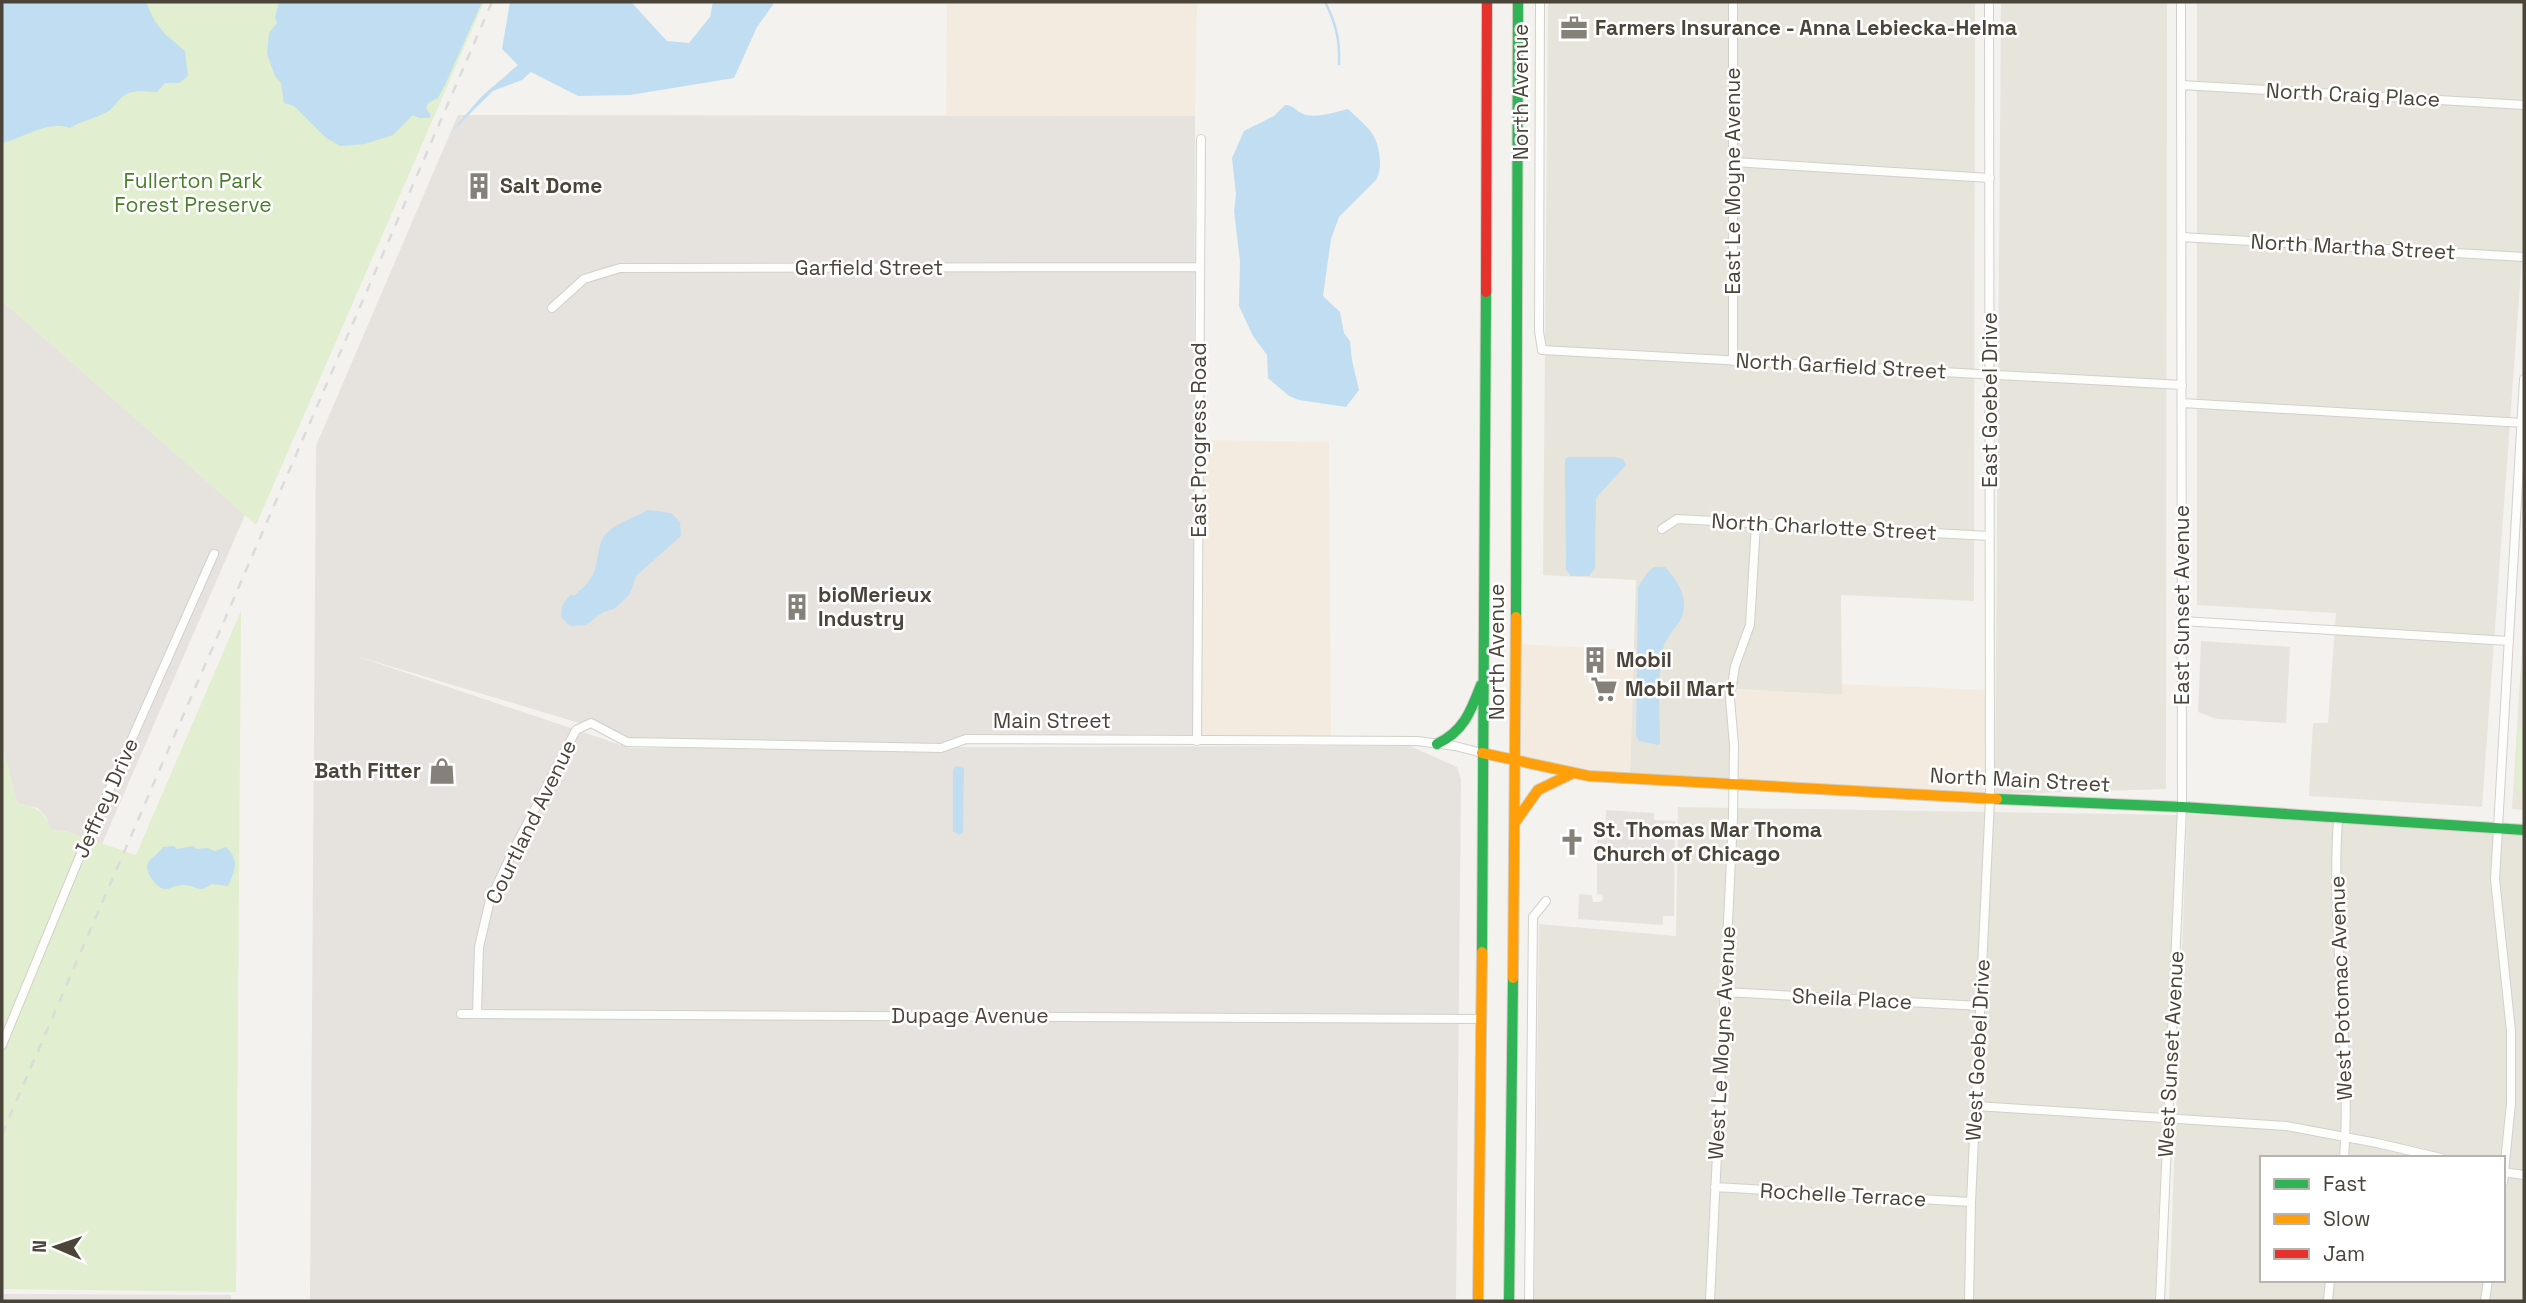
<svg xmlns="http://www.w3.org/2000/svg" width="2526" height="1303" viewBox="0 0 2526 1303" font-family="'Space Grotesk',sans-serif">
  <style>
    .residential { fill: #e7e4dc; fill-rule: evenodd }
    .commercial { fill: #f3ebdf }
    .industrial { fill: #e6e2de }
    .education { fill: #eae5da }
    .green { fill: #e1eecf }
    .parking { fill: #e6e3df }
    .water { fill: #c0ddf1 }
    .lines { fill: none; stroke-linecap: round; stroke-linejoin: round }
    .stream { stroke: #c0ddf1; stroke-width: 2.5 }
    .street-casing { stroke: #d2d0cb; stroke-width: 10 }
    .fast-casing { stroke: #d3cfc5; stroke-width: 12 }
    .slow-casing { stroke: #d3cfc5; stroke-width: 12 }
    .jam-casing { stroke: #d3cfc5; stroke-width: 12 }
    .street { stroke: #fdfdfc; stroke-width: 8 }
    .fast { stroke: #30b455; stroke-width: 10 }
    .slow { stroke: #ff9f0a; stroke-width: 10 }
    .jam { stroke: #e5322d; stroke-width: 10 }
    .rail { stroke: #dbdbda; stroke-width: 2.5; stroke-dasharray: 9 9; stroke-linecap: butt }
    .labels { text-anchor: middle; stroke-width: 5; stroke-linejoin: round; paint-order: stroke }
    .poi-label { font-size: 21px; font-weight: bold; fill: #4b4439; stroke: #fff; text-anchor: start }
    .street-label { font-size: 21px; fill: #4b4439; stroke: #fff }
    .park-label { font-size: 21px; fill: #4a7f2a; stroke: #fff }
  </style>
  <rect width="100%" height="100%" fill="#f4f2ee"/>
  <path class="residential" d="M1548,2H1975L1974,601L1841,595L1842,695L1734,689L1728,779L1630,773L1636,580L1543,575Z
    M2001,2H2167L2166,789L1995,794Z
    M2197,2H2524V230L2482,807L2309,796L2313,723H2328L2336,613L2197,605Z
    M1678,807L2177,815L2155,1301H1534L1539,924L1676,936Z
    M2187,814L2524,833V1301H2169ZM2262,1158H2503V1280H2262Z"/>
  <path class="commercial" d="M947,2H1197L1195,116L946,115Z
    M1202,440L1329,442L1331,738L1199,739Z
    M1520,644L1634,650L1630,773L1590,772L1520,757Z
    M1842,684L1988,690L1987,796L1736,780L1734,689L1842,695Z"/>
  <path class="industrial" d="M458,115L1195,116L1193,738L963,736L937,744L629,738L353,655L630,748L1410,746L1457,767L1461,779L1456,1301H310L316,446Z
    M2,301L245,515L102,844L65,831L51,830L46,817L38,808L17,803L2,744Z
    M2,1294L231,1295V1301H2Z"/>
  <path class="education" d="M2524,616V810L2512,809Z"/>
  <path class="green" d="M2,2H484L256,525L2,301Z
    M241,611L236,1292L2,1289V744L17,803C36,807 44,810 51,830L65,831L136,855Z
    M2517,729H2524V797L2515,787Z"/>
  <path class="parking" d="M828,294H854V490L828,489V394L835,393L836,387L828,385Z
    M629,295H655L654,445H629Z
    M1128,299H1175L1176,451L1167,452V458H1156L1155,451H1138V457L1128,458Z
    M955,504H1023V560H981V718L973,720H955Z
    M742,509H843V517H851L852,710H829L828,718H645L644,690H819L820,699L833,697L831,693H824V528L742,527Z
    M2,591L51,637L13,677L2,666Z
    M2201,641L2290,647L2286,723L2217,719L2198,712Z
    M920,763H947V840L939,842L943,846L949,845V840H966V905L931,904V850L928,847H920Z
    M1606,810L1654,813V820L1675,821L1674,916H1663V925L1578,919L1579,894L1592,895L1593,902H1600L1603,900L1602,895L1597,894V822H1606Z
    M902,908H938V994H903Z
    M1096,910H1149L1150,993H1096Z
    M774,917H791V992H774Z
    M845,917H862V993H845Z
    M461,1009V1110H456L429,1101L410,1088L385,1061L378,1043L373,1010Z
    M706,1032H718V1042H733L734,1032H745L746,1043H761L762,1032H773V1062H780V1098H773V1141L762,1139H716L706,1142V1099L699,1098V1062H706Z
    M550,1043H576V1134H570L569,1141H550Z
    M979,1043V1062H986L987,1143L980,1144L968,1139H924L905,1143V1063L912,1062V1044Z
    M1152,1043H1178V1142H1152Z
    M1178,1146H1198V1278H1179Z
    M1156,1149H1175L1176,1280H1156Z
    M505,1153L546,1157V1163H593V1236H584L583,1278H546V1194L545,1272H535L531,1279L506,1276Z
    M1242,1165H1282V1289H1242Z
    M709,1167H738V1243L730,1244V1272H709Z
    M1354,1216H1424V1228H1431L1432,1234H1440V1277H1344V1271L1336,1270L1337,1219H1354Z
    M993,1253H1100V1278H993Z"/>
  <path class="water" d="M2,2H146L154,20L165,34L185,51L188,76L179,83H165L157,92C145,92 131,88 121,98C115,104 113,109 105,113C93,119 81,121 70,128C47,120 24,138 2,143Z
    M279,2H482L445,85L438,98L428,103L426,108L431,115L429,118H419L413,115L393,135L365,144L340,146L325,137L294,106L284,103L281,83L275,76L267,54L269,33L277,23L275,17Z
    M510,2H631L667,41L689,43L710,17L713,2H775L757,27L734,78L630,95L578,96L531,72L522,80L493,91L450,133L482,96L518,65L502,49Z
    M1285,105C1295,105 1297,113 1306,115C1319,118 1335,112 1348,109C1356,117 1368,126 1373,135C1380,146 1383,169 1376,180L1339,217L1331,239L1323,296L1340,312L1344,333L1350,341L1352,360L1359,390L1346,407L1299,400L1289,396L1268,378L1267,355L1253,336L1239,306L1240,261L1234,211L1236,194L1232,158L1244,131L1274,116Z
    M1568,457H1615L1623,459L1626,465L1596,498L1595,568L1589,576H1571L1566,570L1565,467V459Z
    M648,510L671,513L680,522L681,536L636,576L630,594L614,609L603,612L586,625L570,626L561,617L562,606L570,595H575C581,589 589,583 593,575C598,564 597,549 603,538C612,524 634,518 648,510Z
    M1654,567H1665C1678,581 1691,601 1680,621C1674,630 1665,639 1663,649C1657,675 1660,715 1660,743L1658,745L1639,741L1636,735L1638,587L1648,572Z
    M956,766L964,768L963,832L959,835L953,831V770Z
    M174,846L177,849L193,846L197,849L207,848L215,851L226,847C240,860 235,871 228,886L212,884L203,889C195,889 188,884 181,885C176,885 170,889 165,889C156,888 144,871 148,863C151,857 159,854 163,847Z"/>
  <g class="lines">
    <path class="stream" d="M1325,2C1336,23 1340,40 1339,64"/>
    <defs>
      <path id="street" d="M1540,2L1539,331L1542,350L2182,385
        M1733,2V361
        M2182,85L2524,105
        M1734,162L1990,178
        M2182,237L2524,257
        M552,308L584,279L620,268L1200,267
        M2182,403L2524,423
        M1662,529L1677,519L1989,536
        M2182,621L2509,641
        M1197,741L1201,139
        M2338,819C2330,932 2352,1045 2344,1158
        M1724,992L1981,1006
        M477,1013L479,947L490,900L516,845L576,730L591,723L627,742L941,748L966,739L1417,741L1455,746L1482,753
        M461,1014L1480,1019
        M2,1045L82,851L214,554
        M1976,1106L2286,1126L2377,1143L2441,1158
        M2503,1172L2524,1175
        M2503,1182L2511,1103V1031L2495,879L2524,379
        M1715,1187L1971,1202
        M1529,1301L1533,917L1546,901
        M1710,1301L1733,817L1734,745L1730,698L1735,666L1750,625L1756,523
        M1969,1301L1971,1202L1990,799L1989,2
        M2160,1301L2182,807L2181,2
        M2328,1301L2330,1280
        M2485,1301L2488,1280"/>
      <path id="fast" d="M1516,617L1518,2
        M1437,744C1464,731 1471,711 1481,685
        M1997,799L2182,807L2524,830
        M1482,952L1486,292
        M1509,1301L1513,978"/>
      <path id="slow" d="M1482,753L1589,776L1997,799
        M1516,821L1538,790L1573,773
        M1513,978L1516,617
        M1478,1301L1482,952"/>
      <path id="jam" d="M1486,292L1487,2"/>
    </defs>
    <use href="#street" class="street-casing"/>
    <use href="#fast" class="fast-casing"/>
    <use href="#slow" class="slow-casing"/>
    <use href="#jam" class="jam-casing"/>
    <use href="#street" class="street"/>
    <use href="#fast" class="fast"/>
    <use href="#slow" class="slow"/>
    <use href="#jam" class="jam"/>
    <path class="rail" d="M2,1134L492,2"/>
  </g>
  <defs>
    <symbol id="office-bare" viewBox="-9 -9 18 18"><path d="M-6-3h4V-5.5h4V-3h4V5H-6ZM-1-4.5V-3h2v-1.5ZM-6 0V1H6V0Z" fill="#868178" stroke="#fff" stroke-width="2.5" paint-order="stroke"/></symbol>
    <symbol id="building-bare" viewBox="-9 -9 18 18"><path d="M-4-6H4V6H1V3H-1V6H-4ZM-2.5-4.3h1.7v1.8h-1.7ZM.8-4.3h1.7v1.8H.8ZM-2.5-1h1.7V.8h-1.7ZM.8-1h1.7V.8H.8Z" fill="#868178" stroke="#fff" stroke-width="2.5" paint-order="stroke"/></symbol>
    <symbol id="supermarket-bare" viewBox="-9 -9 18 18"><path d="M-6-5.5h2.5l.6 2H6L4.5 2H-2.5L-4.4-4H-6ZM-1.5 3.2a1.3 1.3 0 1 0 .1 0ZM3 3.2a1.3 1.3 0 1 0 .1 0Z" fill="#868178" stroke="#fff" stroke-width="2.5" paint-order="stroke"/></symbol>
    <symbol id="shop-bare" viewBox="-9 -9 18 18"><path d="M-5-2.5h2.3a2.7 3.5 0 0 1 5.4 0H5L5.5 6h-11ZM-1.5-2.5h3a1.5 2.3 0 0 0-3 0Z" fill="#868178" stroke="#fff" stroke-width="2.5" paint-order="stroke"/></symbol>
    <symbol id="church-bare" viewBox="-9 -9 18 18"><path d="M-1.2-6h2.4v3.5h3.3v2.4h-3.3V6h-2.4V-.1h-3.3v-2.4h3.3Z" fill="#868178" stroke="#fff" stroke-width="2.5" paint-order="stroke"/></symbol>
  </defs>
  <g fill-rule="evenodd">
    <use href="#office-bare" x="1555" y="9" width="38" height="38"/>
    <use href="#building-bare" x="460" y="167" width="38" height="38"/>
    <use href="#building-bare" x="778" y="588" width="38" height="38"/>
    <use href="#building-bare" x="1576" y="641" width="38" height="38"/>
    <use href="#supermarket-bare" x="1585" y="670" width="38" height="38"/>
    <use href="#shop-bare" x="423" y="752" width="38" height="38"/>
    <use href="#church-bare" x="1553" y="823" width="38" height="38"/>
  </g>
  <g class="labels">
    <g class="poi-label">
      <text x="1595" y="35">Farmers Insurance - Anna Lebiecka-Helma</text>
      <text x="500" y="193">Salt Dome</text>
      <text x="818" y="602">bioMerieux<tspan x="818" dy="24">Industry</tspan></text>
      <text x="1616" y="667">Mobil</text>
      <text x="1625" y="696">Mobil Mart</text>
      <text x="421" y="778" text-anchor="end">Bath Fitter</text>
      <text x="1593" y="837">St. Thomas Mar Thoma<tspan x="1593" dy="24">Church of Chicago</tspan></text>
    </g>
    <g class="street-label">
      <text transform="translate(1521 92) rotate(-90)" y="7">North Avenue</text>
      <text transform="translate(2353 95) rotate(3)" y="7">North Craig Place</text>
      <text transform="translate(1733 181) rotate(-90)" y="7">East Le Moyne Avenue</text>
      <text transform="translate(2353 247) rotate(3)" y="7">North Martha Street</text>
      <text x="869" y="275">Garfield Street</text>
      <text transform="translate(1841 366) rotate(3)" y="7">North Garfield Street</text>
      <text transform="translate(1990 400) rotate(-90)" y="7">East Goebel Drive</text>
      <text transform="translate(1199 440) rotate(-90)" y="7">East Progress Road</text>
      <text transform="translate(1824 527) rotate(3)" y="7">North Charlotte Street</text>
      <text transform="translate(2182 605) rotate(-90)" y="7">East Sunset Avenue</text>
      <text transform="translate(1497 652) rotate(-90)" y="7">North Avenue</text>
      <text x="1052" y="728">Main Street</text>
      <text transform="translate(2020 780) rotate(3)" y="7">North Main Street</text>
      <text transform="translate(106 798) rotate(-66)" y="7">Jeffrey Drive</text>
      <text transform="translate(531 822) rotate(-64)" y="7">Courtland Avenue</text>
      <text transform="translate(2341 988) rotate(-92)" y="7">West Potomac Avenue</text>
      <text transform="translate(1852 999) rotate(3)" y="7">Sheila Place</text>
      <text x="970" y="1023">Dupage Avenue</text>
      <text transform="translate(1722 1043) rotate(-87)" y="7">West Le Moyne Avenue</text>
      <text transform="translate(1978 1050) rotate(-87)" y="7">West Goebel Drive</text>
      <text transform="translate(2171 1054) rotate(-87)" y="7">West Sunset Avenue</text>
      <text transform="translate(1843 1195) rotate(3)" y="7">Rochelle Terrace</text>
    </g>
    <g class="park-label">
      <text x="193" y="188">Fullerton Park<tspan x="193" dy="24">Forest Preserve</tspan></text>
    </g>
  </g>
  <rect width="2526" height="1303" fill="none" stroke="#4b4439" stroke-width="7"/>
  <rect x="2260" y="1156" width="245" height="126" fill="#ffffff" stroke="#b7b4b0" stroke-width="2"/>
  <rect x="2274" y="1179" width="35" height="10" fill="#30b455" stroke="#b7b4b0" stroke-width="2"/>
  <text x="2323" y="1191" font-size="21" fill="#4b4439">Fast</text>
  <rect x="2274" y="1214" width="35" height="10" fill="#ff9f0a" stroke="#b7b4b0" stroke-width="2"/>
  <text x="2323" y="1226" font-size="21" fill="#4b4439">Slow</text>
  <rect x="2274" y="1249" width="35" height="10" fill="#e5322d" stroke="#b7b4b0" stroke-width="2"/>
  <text x="2323" y="1261" font-size="21" fill="#4b4439">Jam</text>
  <g transform="translate(56 1247) rotate(272)" stroke="#ffffff" stroke-width="5" paint-order="stroke">
  <path d="M0-5L12 26L0 18L-12 26Z" fill="#4b4439"/>
  <text y="-10" font-size="19" font-weight="bold" text-anchor="middle" fill="#4b4439">N</text>
  </g>
</svg>
